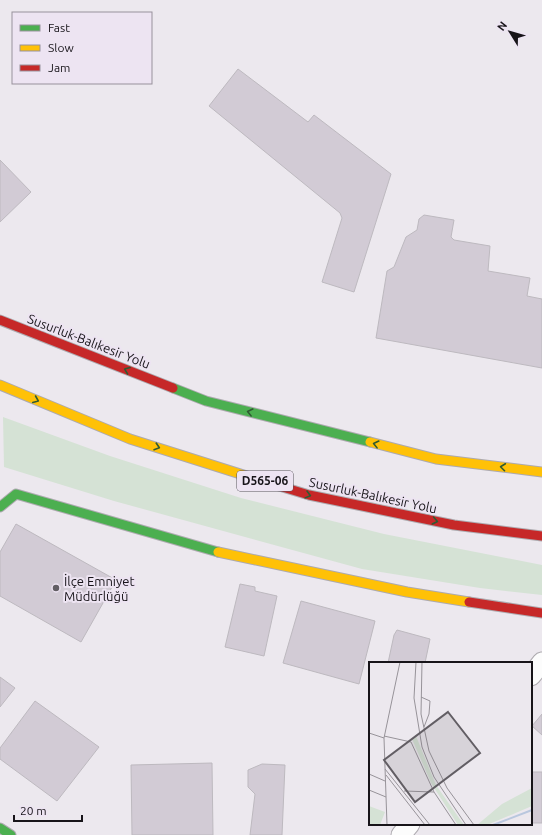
<svg xmlns="http://www.w3.org/2000/svg" width="542" height="835" viewBox="0 0 542 835" font-family="Ubuntu,sans-serif">
  <style>
    .green { fill: #d5e2d5 }
    .building { fill: #d2cbd5; stroke: #bdb9bf }
    .lines { fill: none; stroke-linecap: round; stroke-linejoin: round }
    .street-casing { stroke: #adaaaf; stroke-width: 21 }
    .fast-casing { stroke: #adaaaf; stroke-width: 11 }
    .slow-casing { stroke: #adaaaf; stroke-width: 11 }
    .jam-casing { stroke: #adaaaf; stroke-width: 11 }
    .street { stroke: #fcfcfc; stroke-width: 19 }
    .fast { stroke: #4caf50; stroke-width: 9 }
    .slow { stroke: #ffc107; stroke-width: 9 }
    .jam { stroke: #c62828; stroke-width: 9 }
    .oneway { stroke: #2f5a32 }
    .poi-dot { fill: #625e64; stroke: #ede4f2; stroke-width: 1.5 }
    .labels { text-anchor: middle; stroke-width: 4; stroke-linejoin: round; paint-order: stroke }
    .shield { fill: #ede4f2; stroke: #57525a; stroke-width: 1 }
    .shield-label { font-size: 12px; font-weight: bold; fill: #171419 }
    .street-label { font-size: 13px; fill: #171419; stroke: #ede4f2 }
    .poi-label { font-size: 13px; fill: #171419; stroke: #ede4f2; text-anchor: start }
    .inset-river { fill: none; stroke: #b9c7de; stroke-width: 2 }
    .inset-road { fill: none; stroke: #979399; stroke-width: 1 }
    .view { fill: #625e64; fill-opacity: 0.15; stroke: #625e64; stroke-width: 2 }
    .inset-edge { fill: none; stroke: #171419; stroke-width: 2 }
  </style>
  <rect width="100%" height="100%" fill="#ece8ee"/>
  <path class="green" d="M3,417L110,456L241,498L384,534L542,565V595L480,588L362,569L114,501L4,467Z"/>
  <path class="building" d="M238,69L308,122L314,115L391,174L354,292L322,282L342,218L340,213L209,106Z
    M0,160L31,192L0,222Z
    M424,215L454,220L451,237L454,240L490,246L488,271L530,278L527,296L542,299V368L376,338L387,271L394,267L406,237L417,230L419,219Z
    M16,524L116,580L81,642L0,596V552Z
    M240,584L255,587V591L277,596L264,656L225,647Z
    M301,601L375,621L359,684L283,663Z
    M397,630L430,639L425,663H388L394,635Z
    M0,677L15,688L0,707Z
    M35,701L99,747L57,801L0,759V748Z
    M542,714V735L532,726Z
    M212,763L213,835H132L131,765Z
    M262,764L285,765L282,835H250L255,794L248,787V770Z
    M531,772H542V823H531Z"/>
  <g class="lines">
    <defs>
      <path id="street" d="M531,676L542,662
        M401,835L410,824"/>
      <path id="fast" d="M173,388L206,401L370,442
        M0,507L16,494L218,552
        M0,828L11,835"/>
      <path id="slow" d="M0,385L130,439L253,478
        M370,442L436,459L542,472
        M218,552L407,592L469,602"/>
      <path id="jam" d="M0,320L173,388
        M253,478L309,495L454,525L542,536
        M469,602L542,613"/>
    </defs>
    <use href="#street" class="street-casing"/>
    <use href="#fast" class="fast-casing"/>
    <use href="#slow" class="slow-casing"/>
    <use href="#jam" class="jam-casing"/>
    <use href="#street" class="street"/>
    <use href="#fast" class="fast"/>
    <use href="#slow" class="slow"/>
    <use href="#jam" class="jam"/>
  </g>
  <defs><path id="oneway-chevron" d="M-2-3.5L2.5 0L-2 3.5" fill="none" stroke-width="1.6" stroke-linecap="round" stroke-linejoin="round"/></defs>
  <g class="oneway">
    <use href="#oneway-chevron" transform="translate(127 370) rotate(-159)"/>
    <use href="#oneway-chevron" transform="translate(36 400) rotate(23)"/>
    <use href="#oneway-chevron" transform="translate(250 412) rotate(-166)"/>
    <use href="#oneway-chevron" transform="translate(376 444) rotate(-166)"/>
    <use href="#oneway-chevron" transform="translate(157 447) rotate(18)"/>
    <use href="#oneway-chevron" transform="translate(503 467) rotate(-173)"/>
    <use href="#oneway-chevron" transform="translate(308 495) rotate(15)"/>
    <use href="#oneway-chevron" transform="translate(435 521) rotate(12)"/>
  </g>
  <circle class="poi-dot" cx="56" cy="588" r="4"/>
  <g class="labels">
    <rect class="shield" x="237" y="471" width="56" height="20" rx="3"/>
    <g class="shield-label">
      <text x="265" y="485">D565-06</text>
    </g>
    <g class="street-label">
      <text transform="translate(89 341) rotate(21)" y="5">Susurluk-Balıkesir Yolu</text>
      <text transform="translate(373 495) rotate(12)" y="5">Susurluk-Balıkesir Yolu</text>
    </g>
    <g class="poi-label">
      <text x="64" y="586">İlçe Emniyet<tspan x="64" dy="15">Müdürlüğü</tspan></text>
    </g>
  </g>
  <g transform="translate(369 662)">
    <rect width="163" height="163" fill="#ece8ee"/>
    <path d="M47,74L67,123L95,163H89L62,121L43,77ZM163,126V144L118,163H108L133,142ZM0,144L16,150L11,163H0Z" fill="#d5e2d5"/>
    <path class="inset-river" d="M124,163L163,148"/>
    <path class="inset-road" d="M47,0L45,36L53,85L65,115L97,163M53,0L52,52L60,89L78,126L105,163M52,35L61,39L60,52L55,65M0,71L15,76M15,74L42,80L65,130M16,107L61,163M0,112L16,119M17,113L56,163M0,128L17,135M35,129L65,130L87,163M18,163L15,76L31,0"/>
    <path class="view" d="M79,50L111,91L46,140L15,98Z"/>
    <rect width="163" height="163" class="inset-edge"/>
  </g>
  <rect x="12" y="12" width="140" height="72" fill="#ede4f2" stroke="#97919b"/>
  <rect x="20" y="25" width="20" height="6" fill="#4caf50" stroke="#97919b"/>
  <text x="48" y="32" font-size="12" fill="#171419">Fast</text>
  <rect x="20" y="45" width="20" height="6" fill="#ffc107" stroke="#97919b"/>
  <text x="48" y="52" font-size="12" fill="#171419">Slow</text>
  <rect x="20" y="65" width="20" height="6" fill="#c62828" stroke="#97919b"/>
  <text x="48" y="72" font-size="12" fill="#171419">Jam</text>
  <g transform="translate(510 32) rotate(307)" stroke="#ede4f2" stroke-width="3" paint-order="stroke">
  <path d="M0-3L7 15L0 10L-7 15Z" fill="#171419"/>
  <text y="-6" font-size="11" font-weight="bold" text-anchor="middle" fill="#171419">N</text>
  </g>
  <path d="M14 815v6h68v-6" fill="none" stroke="#171419" stroke-width="2"/>
  <text x="20" y="815" font-size="12" fill="#171419" stroke="#ede4f2" stroke-width="3" paint-order="stroke">20 m</text>
</svg>
